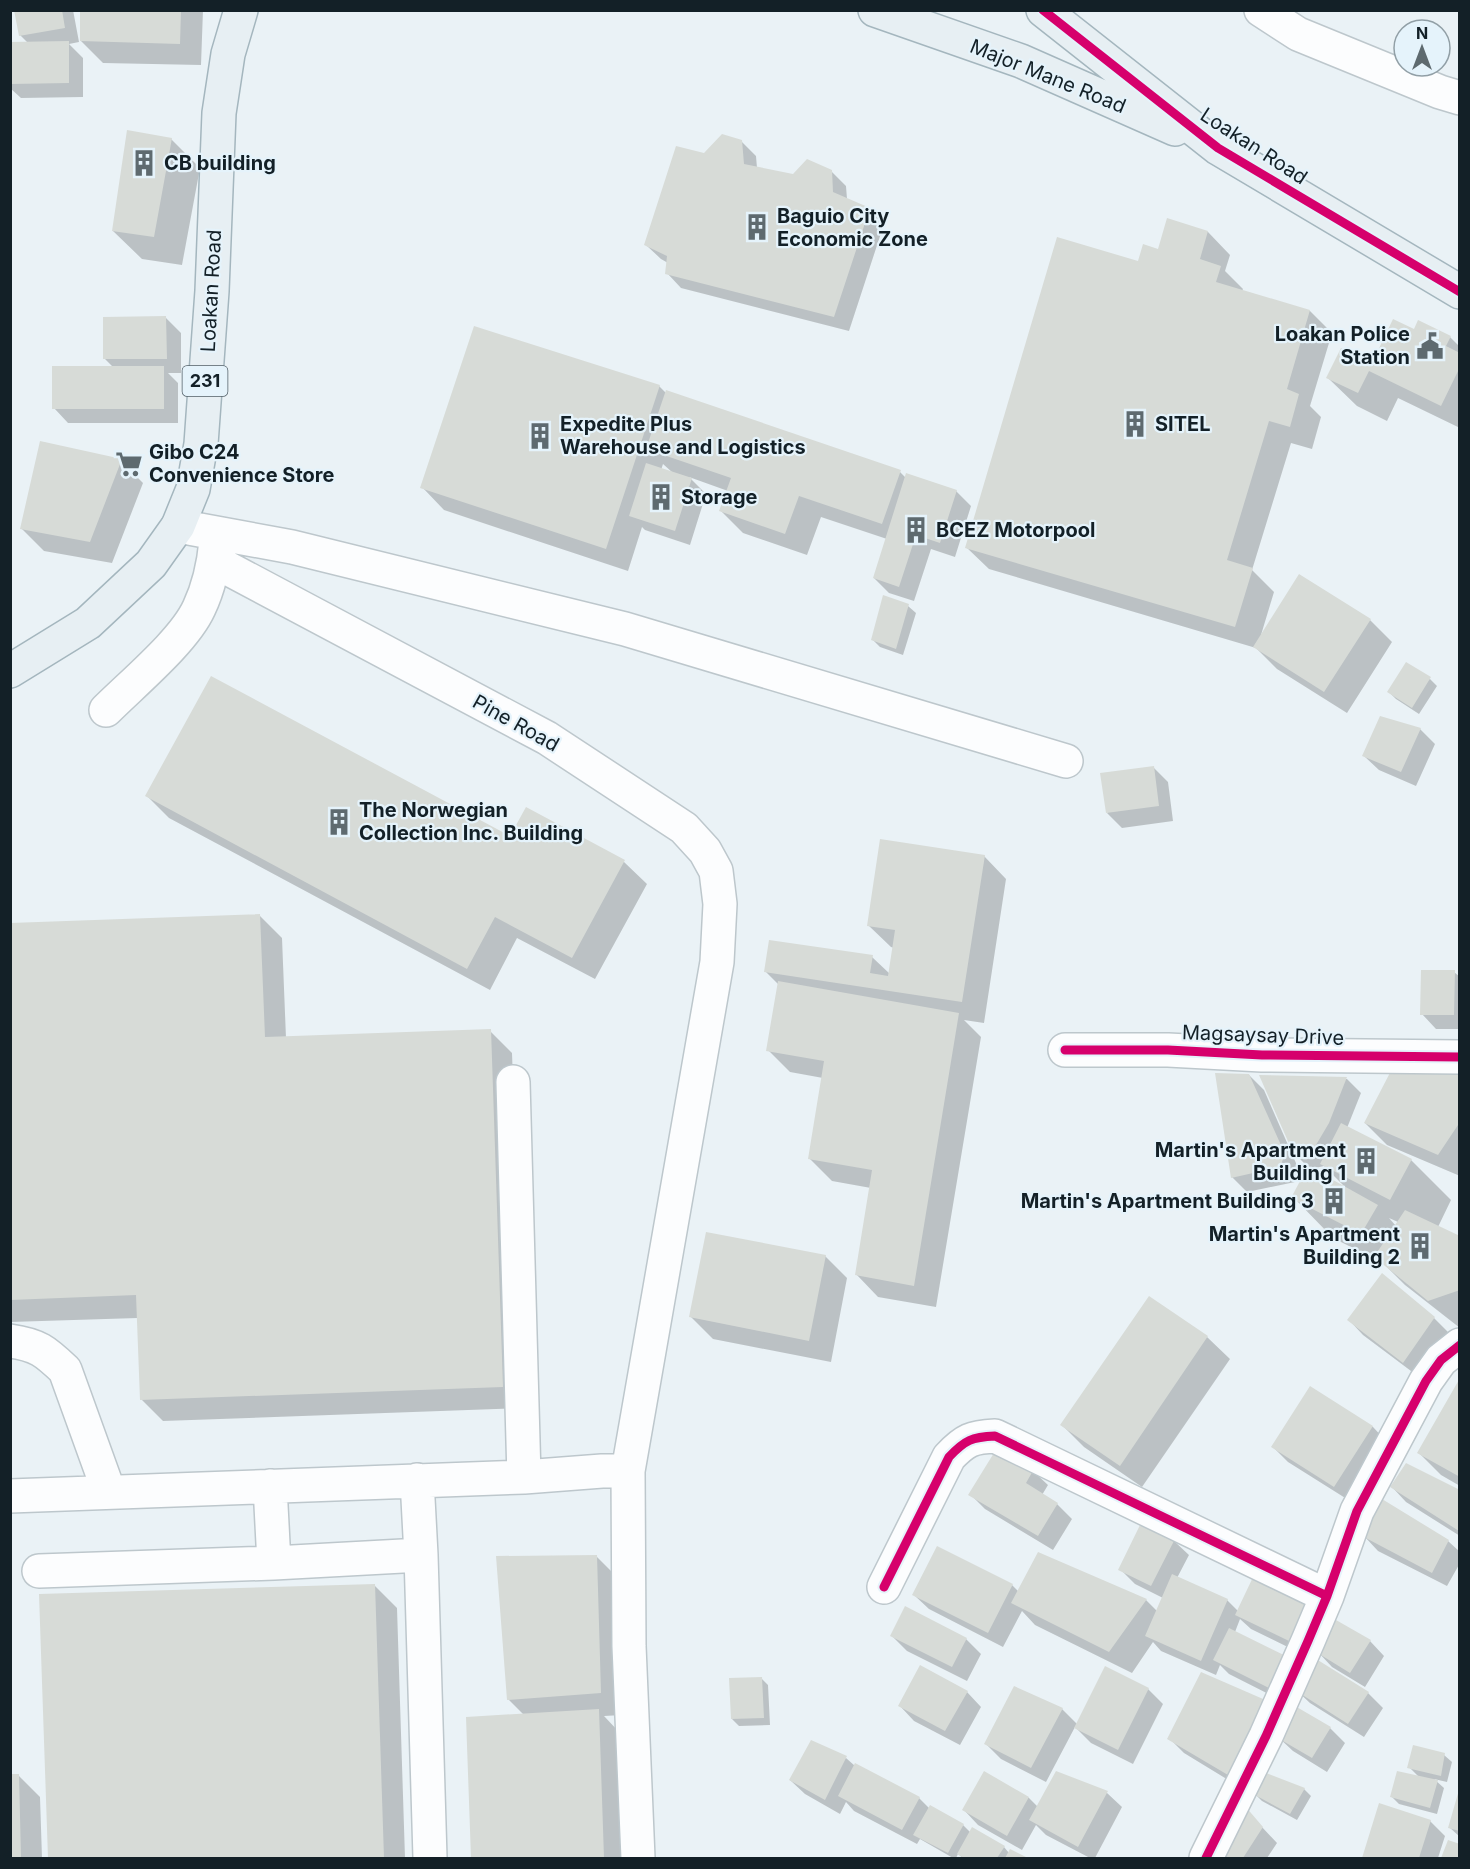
<svg xmlns="http://www.w3.org/2000/svg" width="1470" height="1869" viewBox="0 0 1470 1869" font-family="Inter,sans-serif">
  <style>
    .shadow { fill: #0003; fill-rule: evenodd }
    .building { fill: #d7dbd7 }
    .lines { fill: none; stroke-linecap: round; stroke-linejoin: round }
    .minor-casing { stroke: #bdc7cc; stroke-width: 36 }
    .major-casing { stroke: #a4b6be; stroke-width: 36 }
    .minor { stroke: #fcfdfe; stroke-width: 33 }
    .major { stroke: #e7eff3; stroke-width: 33 }
    .cycleway-casing { stroke: #e5f3fb; stroke-width: 13 }
    .cycleway { stroke: #d6006c; stroke-width: 9 }
    .labels { text-anchor: middle; stroke-width: 4.5; stroke-linejoin: round; paint-order: stroke }
    .shield { fill: #e5f3fb; stroke: #525f67; stroke-width: 1.5 }
    .shield-label { font-size: 18px; font-weight: bold; fill: #132027 }
    .street-label { font-size: 20px; fill: #132027; stroke: #e5f3fb }
    .poi-label { font-size: 20px; font-weight: bold; fill: #132027; stroke: #e5f3fb; text-anchor: start }
  </style>
  <rect width="100%" height="100%" fill="#eaf2f6"/>
  <path class="shadow" d="M16,10H73L79,42L69,44L83,58V97L21,98L10,88V43H28L20,35Z
    M82,10H203L201,65L103,63L81,41Z
    M171,139L200,168L182,265L142,259L113,231Z
    M741,141L756,156L757,168L793,175L831,171L846,186L847,199L869,209L884,224L849,331L681,288L667,273L668,263L661,259L646,245L705,155Z
    M1168,220L1208,232L1230,255L1225,271L1243,289L1242,291L1310,311L1332,333L1310,406L1321,417L1312,449L1291,443L1252,570L1274,592L1261,635L1370,620L1392,642L1347,713L1277,669L1256,648L989,569L966,547L1139,263L1159,250Z
    M166,318L181,333V373H168L178,383V423H68L54,408L114,368L105,359Z
    M1414,331L1450,337L1460,347V428L1398,398L1387,421L1357,406L1328,378L1372,365Z
    M659,386L666,393L900,472L906,478L956,491L971,506L955,557L931,549L914,601L889,593L874,578L887,539L821,517L807,555L743,533L721,511L728,491L689,477L706,494L690,545L645,530L642,527L628,571L444,510L422,487ZM663,464L673,473L661,470Z
    M42,442L121,461L143,483L112,563L44,551L22,529Z
    M908,606L916,613L903,655L880,647L873,640Z
    M1430,679L1437,686L1419,714L1396,699L1389,692Z
    M1420,729L1435,744L1416,786L1379,770L1364,756Z
    M1153,767L1168,782L1173,821L1122,828L1107,813Z
    M147,796L511,838L526,809L624,862L647,884L595,979L517,938L490,990L169,818Z
    M984,856L1006,879L984,1023L964,1020L981,1037L936,1307L878,1297L856,1274L871,1188L832,1181L809,1158L823,1078L790,1072L768,1050L779,985L766,972L872,957L890,974L894,948L891,947L868,925Z
    M260,916L282,938L286,1038L490,1031L512,1053L525,1408L163,1421L141,1399L138,1318L10,1322V925Z
    M1454,972L1460,977V1029H1436L1422,1014Z
    M1460,1069V1176L1387,1145L1365,1123Z
    M1249,1075L1264,1090L1299,1170L1295,1182L1247,1192L1232,1177Z
    M1261,1076L1347,1079L1361,1093L1347,1128L1411,1160L1451,1200L1438,1227L1460,1237V1328L1405,1285L1383,1263L1333,1238L1293,1197L1309,1168L1295,1154ZM1324,1166L1346,1188L1311,1169ZM1389,1218L1398,1222L1396,1226Z
    M825,1256L847,1278L831,1362L713,1339L691,1317Z
    M1382,1275L1434,1318L1449,1333L1419,1377L1363,1335L1349,1320Z
    M1149,1298L1207,1337L1230,1359L1142,1487L1084,1447L1062,1425Z
    M1460,1381V1486L1441,1475L1419,1453Z
    M1310,1388L1373,1427L1387,1442L1350,1501L1288,1462L1273,1447Z
    M1033,1471L1048,1485L1042,1495L1057,1504L1072,1519L1053,1550L985,1509L970,1494Z
    M1392,1487L1460,1491V1536L1406,1502Z
    M1364,1536L1448,1541L1460,1552V1563L1447,1586L1378,1551Z
    M1174,1541L1189,1555L1177,1578L1227,1600L1238,1611L1310,1603L1304,1655L1251,1629L1240,1619L1235,1632L1289,1659L1368,1693L1383,1708L1364,1737L1310,1703L1295,1689L1288,1704L1229,1674L1220,1665L1216,1675L1161,1651L1153,1642L1132,1673L1035,1625L1022,1611L1003,1647L929,1609L914,1595L1012,1585L1019,1592L1146,1600L1157,1611L1163,1598L1135,1584L1120,1569Z
    M597,1557L619,1579L622,1715L604,1716L620,1733L625,1858H473L468,1718L524,1715L508,1699Z
    M375,1586L397,1608L405,1858H50L41,1596Z
    M892,1636L966,1639L981,1654L967,1681L907,1651Z
    M1370,1641L1384,1656L1365,1687L1332,1667L1318,1652Z
    M1202,1674L1243,1789L1184,1753L1169,1738Z
    M761,1678L768,1685L770,1725L739,1726L732,1719Z
    M1148,1689L1163,1704L1133,1764L1091,1743L1075,1727L1046,1782L1001,1759L986,1744L1062,1709L1078,1725Z
    M967,1692L981,1707L960,1745L914,1721L900,1706Z
    M1330,1728L1345,1743L1327,1772L1293,1751L1278,1737Z
    M1444,1755L1452,1762L1447,1782L1434,1779L1444,1788L1437,1814L1399,1804L1392,1797L1419,1777L1409,1767Z
    M846,1758L855,1766L919,1798L929,1808L963,1825L971,1833L1004,1847L1009,1853L1010,1851L1025,1858H963L958,1854L956,1858H953L920,1839L917,1844L854,1811L846,1802L840,1814L805,1794L790,1780Z
    M985,1773L1029,1798L1038,1807L1056,1773L1107,1793L1122,1807L1095,1858H1090L1046,1835L1036,1825L1022,1850L978,1825L964,1810Z
    M10,1775H18L40,1797L42,1858H10Z
    M1304,1789L1311,1796L1297,1820L1262,1801L1255,1794Z
    M1460,1793V1837L1449,1827Z
    M1380,1805L1430,1821L1445,1836L1438,1858H1363Z
    M1245,1809L1277,1843L1267,1858H1215Z"/>
  <path class="building" d="M14,10H62L65,28L19,36Z
    M80,10H181L180,44L80,41Z
    M69,41V83L10,84V42Z
    M127,130L172,138L154,237L112,231Z
    M722,134L742,140L744,164L793,174L807,159L832,170L833,192L870,208L834,317L665,274L667,256L644,245L676,146L704,153Z
    M1167,218L1208,231L1200,259L1221,266L1216,282L1310,310L1287,389L1299,394L1290,427L1269,421L1227,560L1253,568L1235,627L965,548L1057,237L1138,261L1143,244L1158,249Z
    M166,316L167,359H103V317Z
    M1393,319L1414,329L1418,320L1451,336L1446,346L1460,353V367L1441,406L1369,371L1358,393L1326,378L1341,348L1372,363Z
    M474,326L660,385L606,549L420,488Z
    M52,366H164V409H52Z
    M666,390L901,470L882,524L799,496L785,534L719,511L731,478L646,449Z
    M40,441L122,459L90,542L20,529Z
    M646,463L692,478L675,531L629,516Z
    M906,473L957,490L940,543L916,535L899,587L873,578Z
    M1299,574L1371,619L1324,692L1253,647Z
    M883,595L909,604L896,649L871,640Z
    M1406,662L1431,677L1412,708L1387,692Z
    M211,676L510,836L526,807L625,860L572,958L495,917L467,969L145,796Z
    M1380,716L1421,728L1401,772L1362,756Z
    M1154,766L1159,806L1106,813L1100,773Z
    M880,839L985,855L962,1002L764,972L769,940L873,955L870,973L888,976L895,930L867,926Z
    M260,914L265,1037L491,1029L503,1387L140,1400L136,1295L10,1300V923Z
    M1421,970H1455L1454,1015H1420Z
    M778,981L959,1013L914,1286L855,1275L872,1170L808,1159L824,1061L766,1051Z
    M1394,1065L1460,1068V1122L1438,1155L1364,1123Z
    M1215,1073L1249,1074L1285,1154L1280,1167L1231,1178Z
    M1259,1075L1347,1077L1329,1123L1313,1150L1294,1155Z
    M1341,1123L1412,1159L1390,1200L1320,1164Z
    M1308,1166L1378,1205L1361,1234L1291,1198Z
    M1405,1210L1460,1236V1290L1428,1301L1374,1257Z
    M706,1232L826,1255L809,1341L689,1317Z
    M1382,1273L1435,1317L1403,1363L1347,1320Z
    M1149,1296L1208,1336L1120,1466L1060,1425Z
    M1460,1378V1477L1417,1453Z
    M1310,1386L1373,1426L1334,1487L1271,1447Z
    M997,1448L1034,1469L1026,1483L1058,1503L1038,1536L968,1495Z
    M1406,1463L1460,1490L1459,1531L1390,1487Z
    M1382,1499L1449,1540L1432,1573L1362,1536Z
    M1141,1523L1175,1539L1151,1586L1118,1570Z
    M937,1546L1013,1584L988,1633L912,1595Z
    M1038,1552L1147,1599L1109,1652L1011,1603Z
    M597,1555L601,1693L507,1700L496,1556Z
    M1255,1573L1311,1602L1289,1641L1235,1615Z
    M1172,1574L1228,1599L1201,1661L1145,1636Z
    M375,1584L384,1858H48L39,1594Z
    M905,1606L967,1638L952,1667L890,1636Z
    M1336,1620L1371,1640L1350,1673L1316,1652Z
    M1229,1628L1290,1658L1273,1690L1213,1660Z
    M1313,1657L1369,1692L1348,1724L1293,1689Z
    M920,1665L968,1691L945,1731L898,1706Z
    M1105,1666L1149,1688L1118,1750L1074,1728Z
    M1201,1672L1270,1702L1228,1775L1167,1739Z
    M762,1677L764,1718L731,1719L729,1678Z
    M1014,1686L1063,1708L1031,1768L984,1744Z
    M1295,1706L1331,1727L1312,1758L1276,1737Z
    M599,1709L604,1858H471L466,1717Z
    M811,1740L847,1756L825,1800L789,1780Z
    M1413,1745L1445,1753L1441,1776L1407,1768Z
    M855,1763L920,1797L902,1830L838,1796Z
    M984,1771L1029,1797L1007,1836L962,1810Z
    M1056,1771L1108,1791L1078,1847L1029,1820Z
    M1397,1771L1438,1780L1430,1808L1390,1797Z
    M1266,1773L1305,1788L1290,1814L1253,1794Z
    M10,1774H19L21,1858H10Z
    M1459,1790H1460V1831L1448,1828Z
    M1379,1803L1431,1820L1419,1858H1362Z
    M930,1805L964,1824L948,1853L913,1835Z
    M1245,1806L1263,1827L1243,1858H1213Z
    M972,1827L1005,1846L997,1858H964L957,1854Z
    M1448,1840L1460,1844V1858H1441Z
    M1010,1849L1028,1858H1005Z"/>
  <g class="lines">
    <defs>
      <path id="minor" d="M1261,10L1298,34L1440,92L1460,98
        M178,526L292,547L625,629L1066,761
        M106,710C133,683 184,641 199,608C209,587 214,563 216,541
        M1065,1050H1168L1262,1055L1460,1057
        M513,1082L524,1477
        M10,1341C38,1345 45,1351 65,1370L109,1492
        M628,1471L629,1646L638,1858
        M417,1480L421,1555L430,1858
        M270,1486L274,1563
        M10,1496L524,1477L602,1471H628L717,962L720,904L716,871L705,851L684,828L547,738L214,561
        M39,1571L274,1563L421,1555
        M884,1587L949,1457C965,1440 972,1437 995,1436L1327,1596
        M1206,1858L1266,1736L1308,1641L1327,1596L1357,1511L1426,1381L1441,1360L1460,1345"/>
      <path id="major" d="M875,10L1021,61L1175,129
        M1043,10L1218,148L1460,292
        M10,671L88,623L151,564L178,526L193,489L201,444L212,291L219,113L228,54L241,10"/>
    </defs>
    <use href="#minor" class="minor-casing"/>
    <use href="#major" class="major-casing"/>
    <use href="#minor" class="minor"/>
    <use href="#major" class="major"/>
    <defs>
      <path id="cycleway" d="M1043,10L1218,148L1460,292
        M1065,1050H1168L1262,1055L1460,1057
        M884,1587L949,1457C965,1440 972,1437 995,1436L1327,1596
        M1206,1858L1266,1736L1308,1641L1327,1596L1357,1511L1426,1381L1441,1360L1460,1345"/>
    </defs>
    <use href="#cycleway" class="cycleway-casing"/>
    <use href="#cycleway" class="cycleway"/>
  </g>
  <defs>
    <symbol id="building-bare" viewBox="-9 -9 18 18"><path d="M-4-6H4V6H1V3H-1V6H-4ZM-2.5-4.3h1.7v1.8h-1.7ZM.8-4.3h1.7v1.8H.8ZM-2.5-1h1.7V.8h-1.7ZM.8-1h1.7V.8H.8Z" fill="#5e6a6f" stroke="#e5f3fb" stroke-width="2.5" paint-order="stroke"/></symbol>
    <symbol id="civic-bare" viewBox="-9 -9 18 18"><path d="M-.6-6.5H3V-4.5H.6V-3L4-1V1h2V6H-6V1h2V-1L-.6-3ZM-1.2 2.5V6h2.4V2.5Z" fill="#5e6a6f" stroke="#e5f3fb" stroke-width="2.5" paint-order="stroke"/></symbol>
    <symbol id="supermarket-bare" viewBox="-9 -9 18 18"><path d="M-6-5.5h2.5l.6 2H6L4.5 2H-2.5L-4.4-4H-6ZM-1.5 3.2a1.3 1.3 0 1 0 .1 0ZM3 3.2a1.3 1.3 0 1 0 .1 0Z" fill="#5e6a6f" stroke="#e5f3fb" stroke-width="2.5" paint-order="stroke"/></symbol>
  </defs>
  <g fill-rule="evenodd">
    <use href="#building-bare" x="125" y="144" width="38" height="38"/>
    <use href="#building-bare" x="738" y="208" width="38" height="38"/>
    <use href="#civic-bare" x="1411" y="327" width="38" height="38"/>
    <use href="#building-bare" x="1116" y="405" width="38" height="38"/>
    <use href="#building-bare" x="521" y="417" width="38" height="38"/>
    <use href="#supermarket-bare" x="110" y="445" width="38" height="38"/>
    <use href="#building-bare" x="642" y="478" width="38" height="38"/>
    <use href="#building-bare" x="897" y="511" width="38" height="38"/>
    <use href="#building-bare" x="320" y="803" width="38" height="38"/>
    <use href="#building-bare" x="1347" y="1142" width="38" height="38"/>
    <use href="#building-bare" x="1315" y="1182" width="38" height="38"/>
    <use href="#building-bare" x="1401" y="1227" width="38" height="38"/>
  </g>
  <g class="labels">
    <rect class="shield" x="182.5" y="366" width="45" height="30" rx="4.5"/>
    <g class="shield-label">
      <text x="205" y="387">231</text>
    </g>
    <g class="street-label">
      <text transform="translate(1048 76) rotate(22)" y="7">Major Mane Road</text>
      <text transform="translate(1254 146) rotate(33)" y="7">Loakan Road</text>
      <text transform="translate(211 291) rotate(-87)" y="7">Loakan Road</text>
      <text transform="translate(516 723) rotate(29)" y="7">Pine Road</text>
      <text transform="translate(1263 1035) rotate(2)" y="7">Magsaysay Drive</text>
    </g>
    <g class="poi-label">
      <text x="164" y="170">CB building</text>
      <text x="777" y="223">Baguio City<tspan x="777" dy="23">Economic Zone</tspan></text>
      <text x="1410" y="341" text-anchor="end">Loakan Police<tspan x="1410" dy="23">Station</tspan></text>
      <text x="560" y="431">Expedite Plus<tspan x="560" dy="23">Warehouse and Logistics</tspan></text>
      <text x="1155" y="431">SITEL</text>
      <text x="149" y="459">Gibo C24<tspan x="149" dy="23">Convenience Store</tspan></text>
      <text x="681" y="504">Storage</text>
      <text x="936" y="537">BCEZ Motorpool</text>
      <text x="359" y="817">The Norwegian<tspan x="359" dy="23">Collection Inc. Building</tspan></text>
      <text x="1346" y="1157" text-anchor="end">Martin's Apartment<tspan x="1346" dy="23">Building 1</tspan></text>
      <text x="1314" y="1208" text-anchor="end">Martin's Apartment Building 3</text>
      <text x="1400" y="1241" text-anchor="end">Martin's Apartment<tspan x="1400" dy="23">Building 2</tspan></text>
    </g>
  </g>
  <rect width="1470" height="1869" fill="none" stroke="#132027" stroke-width="24"/>
  <g transform="translate(1422 48)"><circle r="28" fill="#e5f3fb" stroke="#919fa6" stroke-width="1.5"/>
  <path d="M0-4.5L10 22L0 15L-10 22Z" fill="#5e6a6f"/>
  <text y="-9" font-size="16" font-weight="bold" text-anchor="middle" fill="#132027">N</text>
  </g>
</svg>
